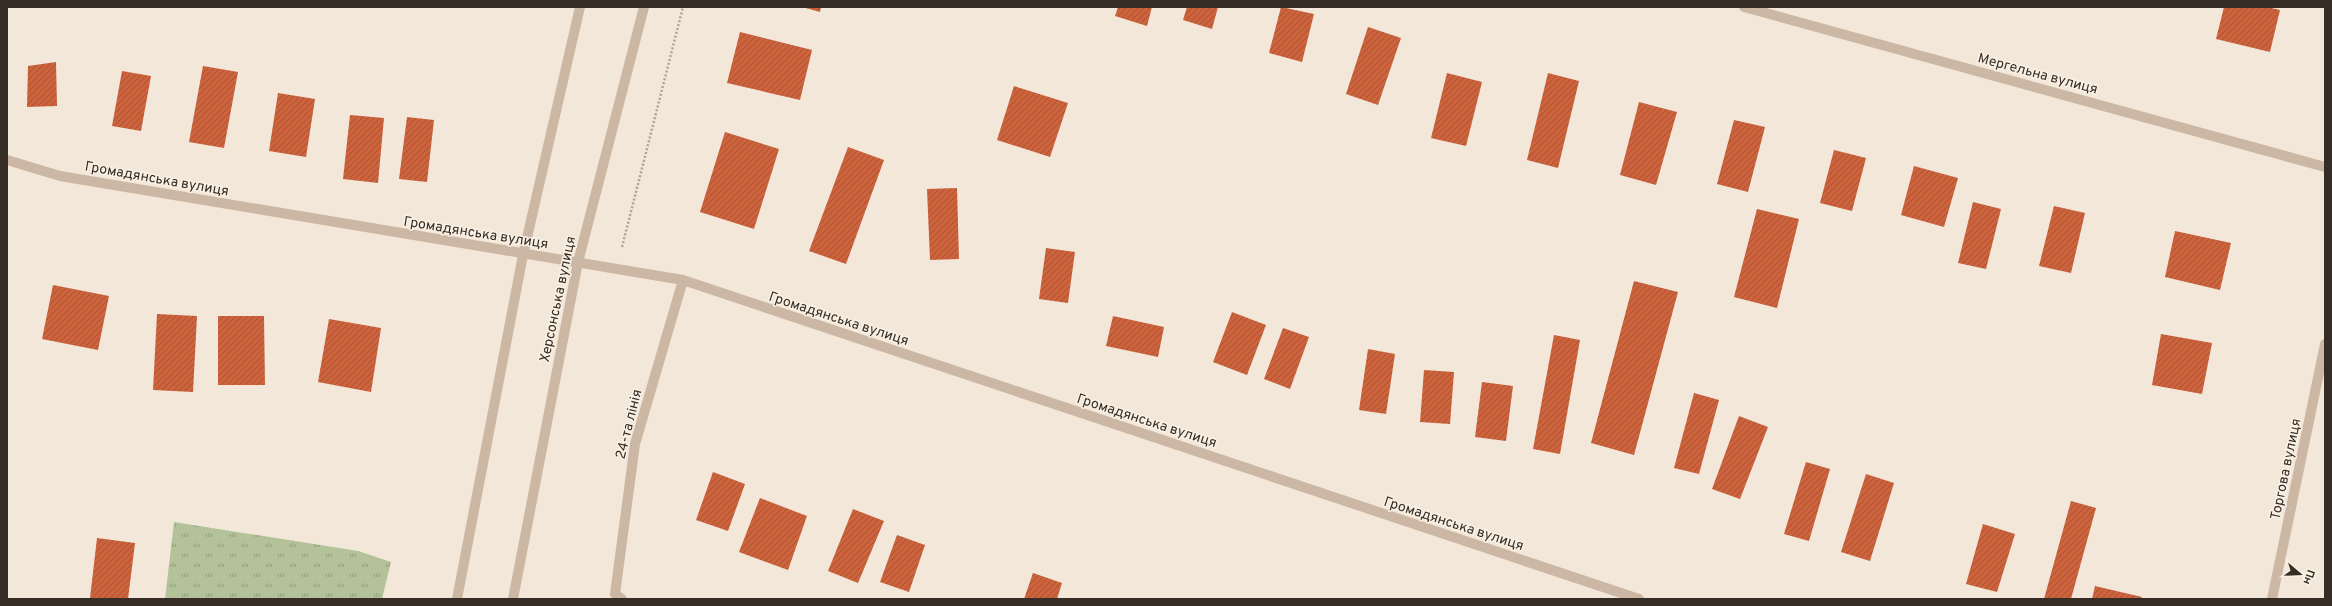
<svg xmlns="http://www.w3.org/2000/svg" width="2332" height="606" viewBox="0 0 2332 606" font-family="Overpass,sans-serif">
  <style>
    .grass { fill: url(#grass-tufts) }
    .building { fill: url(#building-hatch) }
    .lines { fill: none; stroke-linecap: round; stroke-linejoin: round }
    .path { stroke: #b7a18e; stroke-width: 2.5; stroke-dasharray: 2 2; stroke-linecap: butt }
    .minor { stroke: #cbb7a4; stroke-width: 10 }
    .tertiary { stroke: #cbb7a4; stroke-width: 10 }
    .labels { text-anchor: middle; stroke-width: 3; stroke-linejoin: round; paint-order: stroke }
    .street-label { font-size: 14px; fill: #362c26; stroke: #faf1e5 }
  </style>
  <defs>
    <pattern id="grass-tufts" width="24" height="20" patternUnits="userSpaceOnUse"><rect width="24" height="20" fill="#b3c298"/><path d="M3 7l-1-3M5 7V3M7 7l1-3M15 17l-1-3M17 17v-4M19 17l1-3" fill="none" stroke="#929e7c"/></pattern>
    <pattern id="building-hatch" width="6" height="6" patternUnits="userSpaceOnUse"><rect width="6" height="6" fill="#cc633d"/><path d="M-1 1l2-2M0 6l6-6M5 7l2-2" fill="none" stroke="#a65233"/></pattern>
  </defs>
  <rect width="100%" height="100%" fill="#f3e7d9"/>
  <path class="grass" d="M174,522L358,551L391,562L382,599H165Z"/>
  <path class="building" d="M802,7H821L820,12Z
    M1118,7H1152L1147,26L1115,16Z
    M1187,7H1218L1212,29L1183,20Z
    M1281,7L1314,14L1302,62L1269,53Z
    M2224,7H2267L2280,10L2270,52L2216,39Z
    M1368,27L1401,38L1378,105L1346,94Z
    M740,32L812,50L800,100L727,83Z
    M56,62L57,106L27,107L28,66Z
    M203,66L238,72L224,148L189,142Z
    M122,71L151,76L141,131L112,126Z
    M1447,73L1482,82L1466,146L1431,138Z
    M1548,73L1579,81L1558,168L1527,160Z
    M1014,86L1068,103L1050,157L997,140Z
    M278,93L315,99L306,157L269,151Z
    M1639,102L1677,112L1656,185L1620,175Z
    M350,115L384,118L378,183L343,179Z
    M407,117L434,120L427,182L399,179Z
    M1734,120L1765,127L1748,192L1717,184Z
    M725,132L779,149L754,229L700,212Z
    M848,147L884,160L846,264L809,251Z
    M1834,150L1866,158L1852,211L1820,203Z
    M1914,166L1958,178L1944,227L1901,215Z
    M957,188L959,259L930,260L927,189Z
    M1973,202L2001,209L1986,269L1958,263Z
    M2054,206L2085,213L2071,273L2039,266Z
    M1757,209L1799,219L1777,308L1734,297Z
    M2175,231L2231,243L2220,290L2165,277Z
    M1046,248L1075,252L1068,303L1039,299Z
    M1634,281L1678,292L1634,455L1591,443Z
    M53,285L109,296L98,350L42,339Z
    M1232,312L1266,325L1247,375L1213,362Z
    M157,314L197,316L193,392L153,390Z
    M218,316H264L265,385H218Z
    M1113,316L1164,327L1158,357L1106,346Z
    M329,319L381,328L371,392L318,382Z
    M1283,328L1309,337L1290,389L1264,379Z
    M2161,334L2212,343L2202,394L2152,385Z
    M1554,335L1580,340L1560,454L1533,449Z
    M1368,349L1395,354L1386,414L1359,410Z
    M1424,370L1454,372L1450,424L1420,422Z
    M1482,382L1513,386L1506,441L1475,437Z
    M1694,393L1719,400L1699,474L1674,468Z
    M1739,416L1768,427L1740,499L1712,489Z
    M1806,462L1830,469L1809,541L1784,534Z
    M713,472L745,484L728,531L696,520Z
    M1866,474L1894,483L1870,561L1841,552Z
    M760,498L807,516L788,570L739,552Z
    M2071,501L2096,508L2071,599H2044Z
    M853,509L884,521L858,583L828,571Z
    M1983,524L2015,534L1997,592L1966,584Z
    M897,535L925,545L909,592L880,582Z
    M97,538L135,543L128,599L90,598Z
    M1033,573L1062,583L1057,599H1024Z
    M2095,586L2142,597L2141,599H2092Z"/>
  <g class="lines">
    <path class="path" d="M622,247L683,7"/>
    <path class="minor" d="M1744,7L2325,167
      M7,160L60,176L683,280L1639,599
      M622,599L615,594L635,444L683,280
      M2272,599L2325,344"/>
    <path class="tertiary" d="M457,599L523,255L580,7
      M513,599L578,262L644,7"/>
  </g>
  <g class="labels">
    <g class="street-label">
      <text transform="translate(2038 73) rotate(15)" y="5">Мергельна вулиця</text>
      <text transform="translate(157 178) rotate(10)" y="5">Громадянська вулиця</text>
      <text transform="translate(476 232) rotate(9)" y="5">Громадянська вулиця</text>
      <text transform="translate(557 299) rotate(-78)" y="5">Херсонська вулиця</text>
      <text transform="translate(839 318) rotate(18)" y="5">Громадянська вулиця</text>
      <text transform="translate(1147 420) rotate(18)" y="5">Громадянська вулиця</text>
      <text transform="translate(628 424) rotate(-76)" y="5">24-та лінія</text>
      <text transform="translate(2285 469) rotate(-78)" y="5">Торгова вулиця</text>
      <text transform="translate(1454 523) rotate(18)" y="5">Громадянська вулиця</text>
    </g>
  </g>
  <rect width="2332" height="606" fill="none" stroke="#362c26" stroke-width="16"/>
  <g transform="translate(2300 574) rotate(109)" stroke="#faf1e5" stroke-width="3" paint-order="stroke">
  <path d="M0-3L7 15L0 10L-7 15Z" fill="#362c26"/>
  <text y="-6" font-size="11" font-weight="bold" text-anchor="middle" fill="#362c26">Пн</text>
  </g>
</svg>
